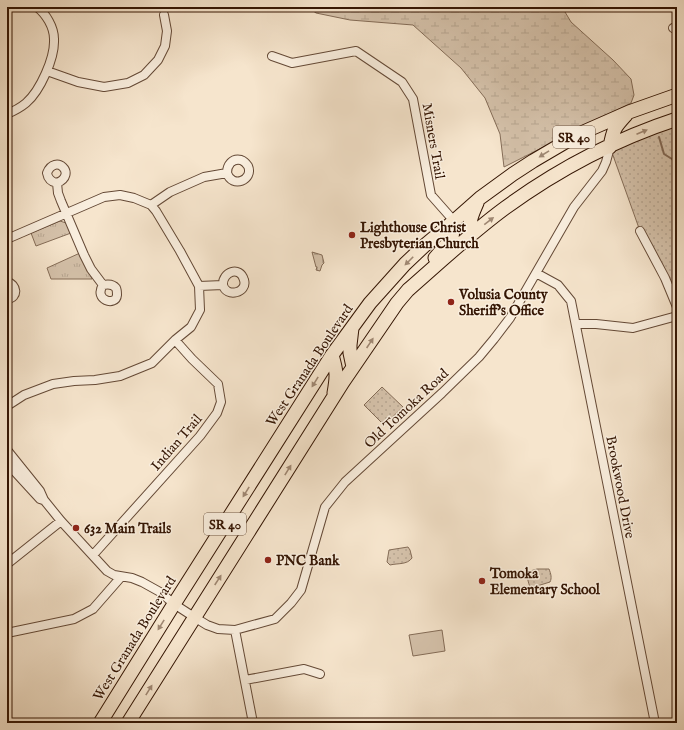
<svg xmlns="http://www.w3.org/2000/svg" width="684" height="730" viewBox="0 0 684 730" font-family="'IM FELL English',serif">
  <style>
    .grass { fill: url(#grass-tufts); stroke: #846c57 }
    .wetland { fill: url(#wetland-marsh); stroke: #846c57 }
    .cemetery { fill: url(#cemetery-stones); stroke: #846c57 }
    .park { fill: url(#park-dots); stroke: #846c57 }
    .pitch { fill: #d5c2ab; stroke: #846c57 }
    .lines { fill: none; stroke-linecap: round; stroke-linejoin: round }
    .stream { stroke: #816753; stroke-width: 2 }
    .minor-casing { stroke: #644936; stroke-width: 10 }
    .primary-casing { stroke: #341503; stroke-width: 15 }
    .minor { stroke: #f9eede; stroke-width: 8 }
    .primary { stroke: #f6e5cd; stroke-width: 13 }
    .oneway { fill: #9f8772 }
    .poi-dot { fill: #8f2418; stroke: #f9eede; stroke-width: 1.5 }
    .labels { text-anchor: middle; stroke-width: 3; stroke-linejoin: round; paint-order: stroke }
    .shield { fill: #f9eede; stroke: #6f5645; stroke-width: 1 }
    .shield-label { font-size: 13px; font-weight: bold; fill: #341503 }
    .street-label { font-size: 14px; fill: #341503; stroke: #f9eede }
    .poi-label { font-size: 14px; font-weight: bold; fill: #341503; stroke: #f9eede; text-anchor: start }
  </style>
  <defs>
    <pattern id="grass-tufts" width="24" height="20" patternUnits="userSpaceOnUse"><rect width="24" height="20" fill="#d5c2ab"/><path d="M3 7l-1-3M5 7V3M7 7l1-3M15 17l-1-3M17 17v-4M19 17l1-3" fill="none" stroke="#b7a692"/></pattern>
    <pattern id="wetland-marsh" width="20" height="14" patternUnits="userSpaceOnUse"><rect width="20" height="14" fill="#d5c2ab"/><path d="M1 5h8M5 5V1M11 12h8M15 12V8" fill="none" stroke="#b7a692"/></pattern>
    <pattern id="cemetery-stones" width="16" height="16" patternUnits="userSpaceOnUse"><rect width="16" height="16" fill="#d5c2ab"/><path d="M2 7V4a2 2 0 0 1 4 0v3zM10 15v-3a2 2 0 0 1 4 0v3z" fill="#b7a692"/></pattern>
    <pattern id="park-dots" width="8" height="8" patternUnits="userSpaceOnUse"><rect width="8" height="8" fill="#d5c2ab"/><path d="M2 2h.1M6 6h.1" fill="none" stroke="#b7a692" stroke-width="1.8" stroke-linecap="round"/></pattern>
  </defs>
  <rect width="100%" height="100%" fill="#f6e5cd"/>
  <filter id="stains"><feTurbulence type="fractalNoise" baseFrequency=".005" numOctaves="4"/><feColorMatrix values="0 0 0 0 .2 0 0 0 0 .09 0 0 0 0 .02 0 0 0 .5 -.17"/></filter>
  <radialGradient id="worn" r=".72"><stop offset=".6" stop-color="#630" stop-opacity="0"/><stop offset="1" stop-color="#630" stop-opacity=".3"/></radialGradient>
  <path class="grass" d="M60,221L66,223L71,233L36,246L31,233Z
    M81,252L92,279H51L47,268L80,253Z"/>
  <path class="wetland" d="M308,7H562L571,22L613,60L631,79L634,95L631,103L504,167L500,134L485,98L461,68L413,25L350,20L316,13Z"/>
  <path class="cemetery" d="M312,252L322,255L324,263L322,265L320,271L316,270L317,267H316Z"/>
  <path class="park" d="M677,119V307L640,231L610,147Z
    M382,387L403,407L384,425L364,405Z
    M408,547L410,550L412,558C407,565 398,563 390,565L387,562L389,550Z
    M537,569H549C551,574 552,578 550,582L537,586L530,587C528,582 527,577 527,572Z"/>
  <path class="pitch" d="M442,630L445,651L413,656L409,635Z"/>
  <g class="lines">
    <path class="stream" d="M659,137L664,154L672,159L677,166"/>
    <defs>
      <path id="minor" d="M673,28L677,26
        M272,56L292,63L356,51L402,82L413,99L431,195L454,221
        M47,71L78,82L104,87L128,83L144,75L158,60L165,46L167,31L164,15
        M7,114C14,111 20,108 26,103C40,91 55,58 54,39C54,27 46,14 37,7
        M57,183C78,174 55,153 47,173C48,179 51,182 57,183L58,193L61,201L84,255L91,269L103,285C108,284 113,284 116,288C117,290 117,293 117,295C116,307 93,300 103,285
        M151,205L170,192L204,177L227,173C227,165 232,158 241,160C244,161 246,163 248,166C254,180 232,189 227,173
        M640,231L665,278L677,307
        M7,239L104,197L120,195L134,198L151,205L156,211L180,251L199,286L200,310L191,327L175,340L152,363L120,376L95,380L74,381L53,384L24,395L7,406
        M536,273L558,285L571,301L655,723
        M7,282C17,284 19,298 7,299
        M199,286L223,285C222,272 240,265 244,280C248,293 226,298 223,285
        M576,324H596L633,328L677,316
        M7,450L40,491L44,500L61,521L107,571L114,575L132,578L142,582L160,592L174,604L194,617L207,625L218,629L235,630L275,619L291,603L301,590L325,507L345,482L442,393L479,357L494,339L510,318L574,207L602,171L606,162L610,147
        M7,463L40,499L43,500
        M93,555L200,436L217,413L221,402L218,384L192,359L175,340
        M7,564L61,521
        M235,630L253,723
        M7,633L74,619L93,609L121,577
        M245,680L304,669L320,674"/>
      <path id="primary" d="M610,147C613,129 615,127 626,115
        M471,235C469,220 471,217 477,203
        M435,258L452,238L454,221
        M352,328L350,345V353L353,367
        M332,355C337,372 337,376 334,393
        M100,723L174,604L332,355L370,303L405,264L424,246L454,221L480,198L513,174L533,161L579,134L629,112L677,95
        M128,723L343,382L397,303L408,290C440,262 471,233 505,208C557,170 616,139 677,119"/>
    </defs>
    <use href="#minor" class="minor-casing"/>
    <use href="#primary" class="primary-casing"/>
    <use href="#minor" class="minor"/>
    <use href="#primary" class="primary"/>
  </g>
  <defs><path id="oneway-solid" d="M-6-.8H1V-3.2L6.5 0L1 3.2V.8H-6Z"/></defs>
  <g class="oneway">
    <use href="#oneway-solid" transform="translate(642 132) rotate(-23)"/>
    <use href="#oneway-solid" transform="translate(544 154) rotate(148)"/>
    <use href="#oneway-solid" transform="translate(489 221) rotate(-38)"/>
    <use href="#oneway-solid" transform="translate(409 261) rotate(135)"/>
    <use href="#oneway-solid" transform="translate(370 343) rotate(-56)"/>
    <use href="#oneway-solid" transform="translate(315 382) rotate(122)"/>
    <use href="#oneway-solid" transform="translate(288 470) rotate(-58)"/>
    <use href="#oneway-solid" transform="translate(246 492) rotate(122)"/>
    <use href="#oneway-solid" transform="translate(218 580) rotate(-57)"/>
    <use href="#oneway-solid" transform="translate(161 625) rotate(122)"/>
    <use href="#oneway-solid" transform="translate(149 690) rotate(-58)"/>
  </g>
  <g class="poi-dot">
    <circle cx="352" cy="235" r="4"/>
    <circle cx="451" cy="302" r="4"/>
    <circle cx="76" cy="528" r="4"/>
    <circle cx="268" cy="560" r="4"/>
    <circle cx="482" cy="581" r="4"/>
  </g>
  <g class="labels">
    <g class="shield">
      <rect x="553" y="126" width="42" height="22" rx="3"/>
      <rect x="204" y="513" width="42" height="22" rx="3"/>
    </g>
    <g class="shield-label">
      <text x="574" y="142">SR 40</text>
      <text x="225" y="529">SR 40</text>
    </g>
    <g class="street-label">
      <text transform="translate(434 141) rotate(80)" y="5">Misners Trail</text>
      <text transform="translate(309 365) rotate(-56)" y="5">West Granada Boulevard</text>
      <text transform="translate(406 408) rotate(-43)" y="5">Old Tomoka Road</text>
      <text transform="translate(176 442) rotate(-49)" y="5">Indian Trail</text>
      <text transform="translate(621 487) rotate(79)" y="5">Brookwood Drive</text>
      <text transform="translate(134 638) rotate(-58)" y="5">West Granada Boulevard</text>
    </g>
    <g class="poi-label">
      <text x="360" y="232">Lighthouse Christ<tspan x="360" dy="16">Presbyterian Church</tspan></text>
      <text x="459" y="299">Volusia County<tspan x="459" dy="16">Sheriff's Office</tspan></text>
      <text x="84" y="533">632 Main Trails</text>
      <text x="276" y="565">PNC Bank</text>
      <text x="490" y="578">Tomoka<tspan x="490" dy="16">Elementary School</tspan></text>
    </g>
  </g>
  <rect width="684" height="730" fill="none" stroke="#f6e5cd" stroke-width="24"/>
  <rect x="8" y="8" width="668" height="714" fill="none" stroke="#341503" stroke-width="2"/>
  <rect x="12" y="12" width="660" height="706" fill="none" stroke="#341503"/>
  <rect width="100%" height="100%" filter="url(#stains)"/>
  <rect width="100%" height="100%" fill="url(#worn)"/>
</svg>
